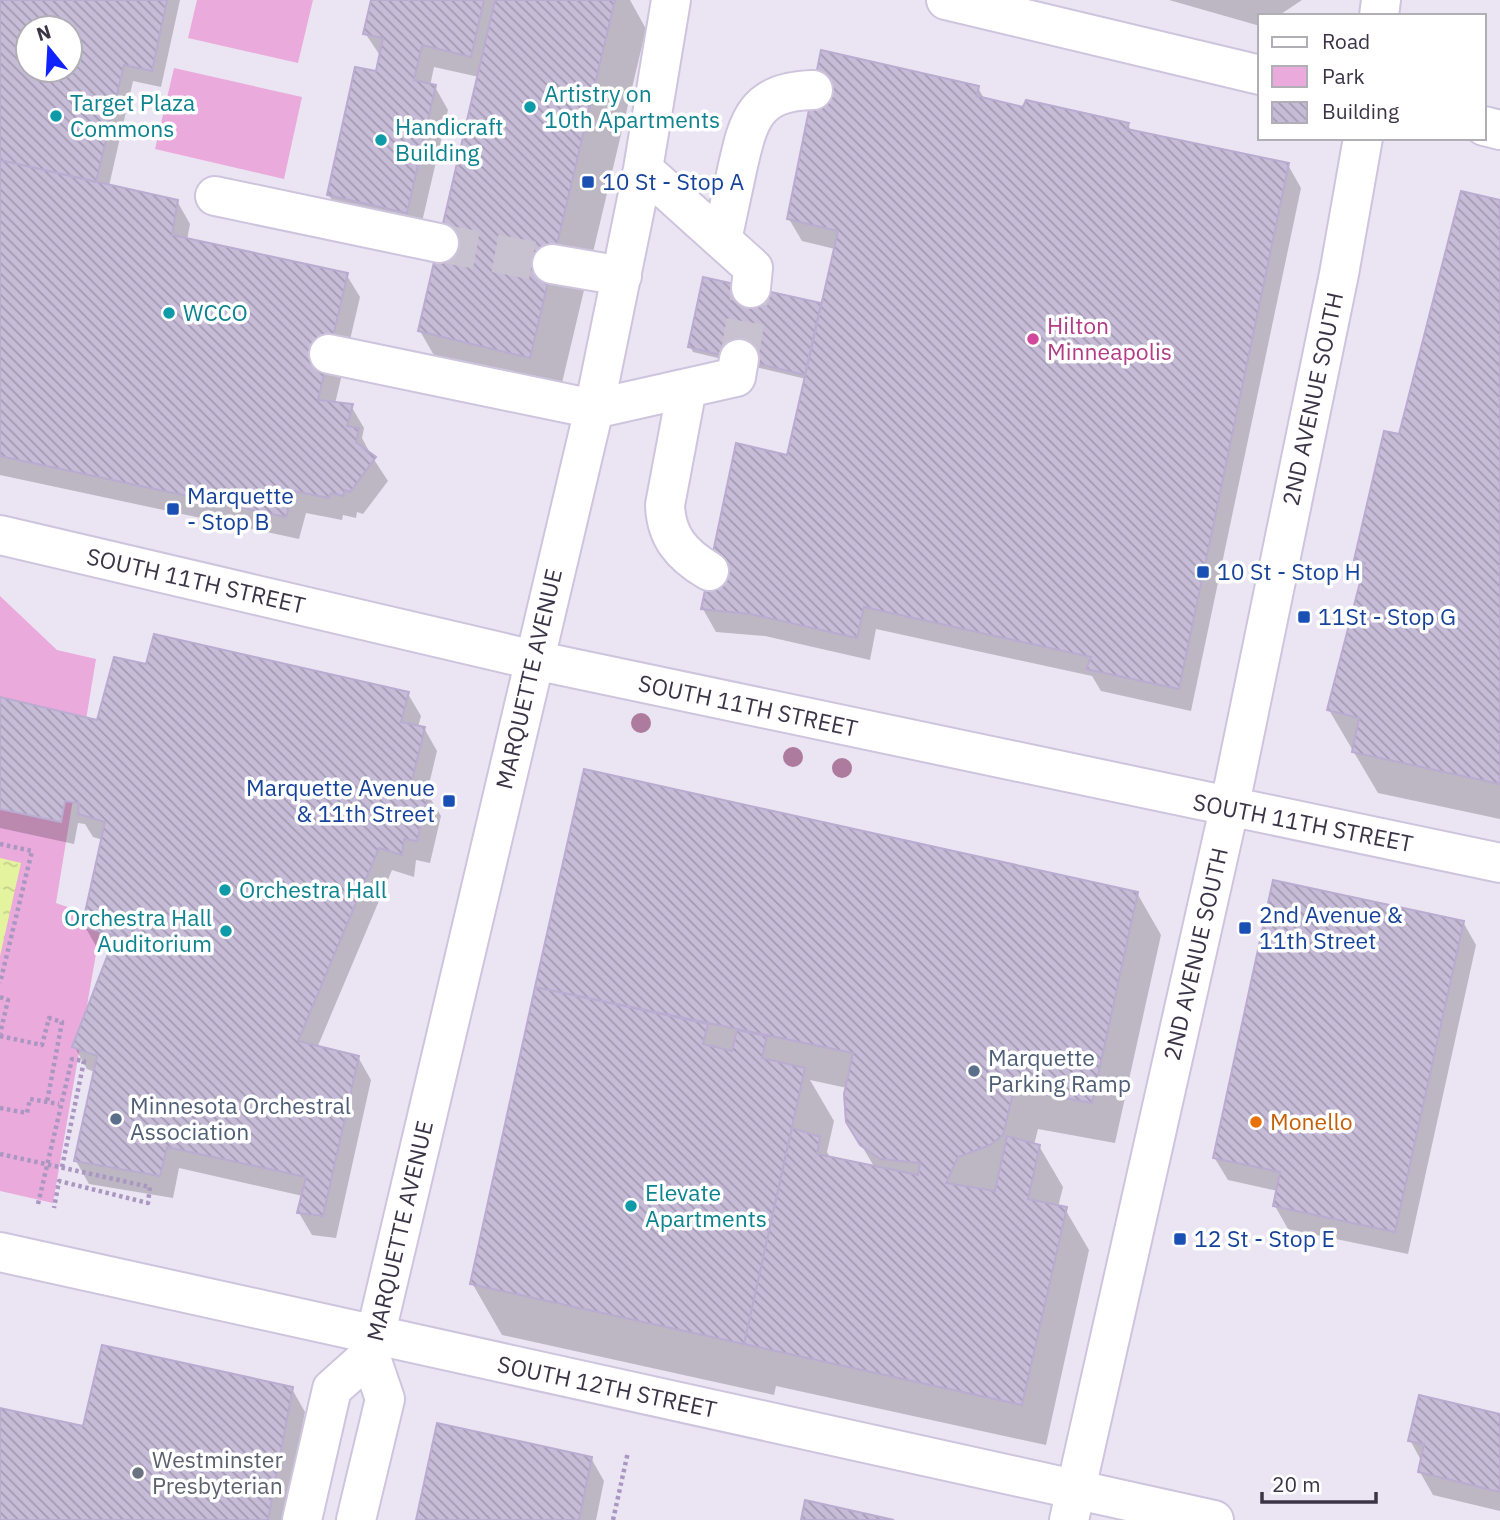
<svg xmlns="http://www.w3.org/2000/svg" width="1500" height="1520" viewBox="0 0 1500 1520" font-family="'IBM Plex Sans',sans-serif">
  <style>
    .green { fill: #eaabdc }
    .water { fill: url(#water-ripples) }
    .shadow { fill: #0003; fill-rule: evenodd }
    .building { fill: url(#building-back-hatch); stroke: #baacd0; stroke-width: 2; fill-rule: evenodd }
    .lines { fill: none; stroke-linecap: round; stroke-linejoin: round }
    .minor-tunnel { stroke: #c8c2d0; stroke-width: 38; stroke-dasharray: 38 19; stroke-linecap: butt }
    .minor-casing { stroke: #cfc4dd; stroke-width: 42 }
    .path { stroke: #a997c1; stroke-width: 4.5; stroke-dasharray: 3.5 3.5; stroke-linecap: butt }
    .minor { stroke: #fff; stroke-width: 38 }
    .tree { fill: #ad7b9e }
    .culture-dot { fill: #0f9aa8; stroke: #fff; stroke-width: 2.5 }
    .transit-dot { fill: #1a4fb4; stroke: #fff; stroke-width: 2.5 }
    .hotel-dot { fill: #d1479c; stroke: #fff; stroke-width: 2.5 }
    .service-dot { fill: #5c6f8a; stroke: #fff; stroke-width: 2.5 }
    .food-dot { fill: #e8710a; stroke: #fff; stroke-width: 2.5 }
    .worship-dot { fill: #6b7280; stroke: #fff; stroke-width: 2.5 }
    .labels { text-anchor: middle; stroke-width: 7; stroke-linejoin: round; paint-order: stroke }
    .culture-label { font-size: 23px; fill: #0d838f; stroke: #fff; text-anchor: start }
    .transit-label { font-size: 23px; fill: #164399; stroke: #fff; text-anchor: start }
    .hotel-label { font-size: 23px; fill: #b23c85; stroke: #fff; text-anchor: start }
    .street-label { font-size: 23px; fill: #3b3446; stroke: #fff }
    .service-label { font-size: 23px; fill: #4e5e75; stroke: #fff; text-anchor: start }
    .food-label { font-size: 23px; fill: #c56008; stroke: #fff; text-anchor: start }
    .worship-label { font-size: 23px; fill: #5b616d; stroke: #fff; text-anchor: start }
  </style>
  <defs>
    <pattern id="water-ripples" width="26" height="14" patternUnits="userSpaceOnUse" patternTransform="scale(1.75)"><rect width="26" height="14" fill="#e4f39d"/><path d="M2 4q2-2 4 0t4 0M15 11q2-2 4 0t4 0" fill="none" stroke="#c4d189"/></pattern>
    <pattern id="building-back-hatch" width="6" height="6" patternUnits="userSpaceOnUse" patternTransform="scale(1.75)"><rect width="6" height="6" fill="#c7bcd8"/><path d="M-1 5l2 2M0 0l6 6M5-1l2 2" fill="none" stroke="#a39ab1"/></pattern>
  </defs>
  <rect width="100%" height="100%" fill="#ebe5f3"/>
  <path class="green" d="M197,0H313L298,63L188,38Z
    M174,68L302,97L284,179L155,149Z
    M0,596L57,650L96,659L56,903L102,919L53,1203L0,1191Z"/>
  <path class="water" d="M0,858L21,863L0,956Z"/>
  <path class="shadow" d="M0,0H180L161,87L133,81L109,186L177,201L190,224L187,240L346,274L360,297L335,404L351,406L364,428L362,438L371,455L388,481L363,514L357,512L356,518L343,515L342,520L306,513L299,539L0,475ZM28,28H70V70H28Z
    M373,0H630L646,29L557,404L447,378L420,331L479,77L434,67L430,86L435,87L448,110L419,235L342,218L329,195L377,73L381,57L365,33Z
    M1169,0H1302L1278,16H1260V26Z
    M978,88L985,100L1024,109L1128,125L1132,132L1288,165L1301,188L1191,711L1101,691L1092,676L876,629L870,660L765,636L716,632L703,609L789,457L806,379L693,352L690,346L820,305L822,309L835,249L802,241L789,219Z
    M1500,202V819L1378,793L1329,710L1364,575L1356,560L1400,436Z
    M148,666L408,694L421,716L418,727L424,728L437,751L427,793L441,816L430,863L416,860L414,877L392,870L317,1048L358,1057L371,1080L336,1238L312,1235L299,1213L303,1196L179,1168L173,1198L89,1184L76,1161L95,1072L87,1069L74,1046L111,952L97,948L84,925L103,840L93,837L85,824L78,823L74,844L0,828V699L98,722Z
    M1137,893L1161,935L1115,1143L1038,1129L1034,1145L1039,1146L1063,1187L1058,1207L1065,1209L1089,1250L1046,1445L776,1386L774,1395L502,1335L472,1283L537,987ZM810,1080L847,1088V1121L875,1168L831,1159L827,1152L834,1121Z
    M1463,922L1476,945L1408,1254L1288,1229L1275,1206L1278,1191L1228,1180L1214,1157Z
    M292,1389L305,1412L284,1520H0V1410L84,1428Z
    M1500,1416V1511L1433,1495L1420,1472L1422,1462L1410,1440Z
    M591,1458L604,1481L596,1520H417Z"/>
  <path class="building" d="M0,0H167L152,71L124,65L96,182L0,160ZM28,28H70V70H28Z
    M371,0H484L471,57L422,45L414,80L436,85L407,213L327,195L355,67L376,71L383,38L363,34Z
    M495,0H615L530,358L418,331Z
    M821,50L979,86L977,96L1023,107L1026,100L1129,123L1127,129L1289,163L1179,689L1086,669L1091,657L864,607L857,638L751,614L701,609L736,443L787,455L838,231L787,219Z
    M0,160L178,200L172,235L348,273L318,400L353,404L347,426L359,428L356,442L376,457L350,492L345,490L343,496L331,493L329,498L294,491L286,517L0,456Z
    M1461,191L1500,200V784L1352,752L1359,718L1327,710L1365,563L1354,560L1384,431L1399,434Z
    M703,277L821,303L805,375L688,347Z
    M154,634L409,692L401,722L425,727L410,789L429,792L417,841L404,839L402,855L379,848L298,1041L359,1056L323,1216L297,1213L306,1177L167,1147L160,1176L74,1161L97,1056L72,1047L115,936L82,926L105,822L78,814L79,803L65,801L61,822L0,809V697L97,720L114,657L146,664Z
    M584,769L1138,892L1092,1103L1014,1089L1003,1135L990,1145L958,1157L946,1183L995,1191L1007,1136L1040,1145L1028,1199L1067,1207L1022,1405L744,1344L792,1128L820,1137L817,1154L918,1175L920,1163L880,1159L860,1145L846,1122L844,1094L853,1053L535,987Z
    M1273,880L1464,921L1395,1232L1273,1206L1280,1172L1213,1158Z
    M535,987L708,1024L703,1044L732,1051L737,1030L767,1036L762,1058L805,1068L744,1344L470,1284Z
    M102,1345L293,1387L268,1520H0V1408L83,1426Z
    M1419,1395L1500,1414V1492L1418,1472L1424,1444L1408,1441Z
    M437,1423L592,1457L579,1520H416Z
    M805,1500L894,1520H801Z"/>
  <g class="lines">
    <path class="minor-tunnel" d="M439,243L552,264
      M739,359L751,288"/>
    <defs>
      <path id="minor" d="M946,0L1260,75
        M1379,16L1381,0
        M1484,126L1500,130
        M643,169L753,268L751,288
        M215,196L439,243
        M722,240C727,217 732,194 737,170C748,121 754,91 813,90
        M552,264L622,276
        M329,354L594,409L736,377L739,359
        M687,388L665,505C666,537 682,555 709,571
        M0,535L534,660L1500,863
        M0,1252L1214,1520
        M302,1520L332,1389L370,1355L375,1337L594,409L643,169L671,0
        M356,1520L385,1399L370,1355
        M1069,1520L1229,809L1339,274L1363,138"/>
    </defs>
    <use href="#minor" class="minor-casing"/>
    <path class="path" d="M0,844L32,851L0,983
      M0,997L8,1000L0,1034
      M0,1036L42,1045L49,1018L62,1022L47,1102
      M0,1108L27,1113L30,1099L59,1104
      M0,1154L150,1187L148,1203L59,1181L54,1208
      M38,1204L72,1059L84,1061L62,1167
      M613,1520L628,1452"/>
    <use href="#minor" class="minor"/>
  </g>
  <g class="tree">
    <circle cx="641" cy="723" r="10"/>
    <circle cx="793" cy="757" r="10"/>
    <circle cx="842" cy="768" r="10"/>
  </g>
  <g class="culture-dot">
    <circle cx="530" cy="107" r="7"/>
    <circle cx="56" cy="116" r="7"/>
    <circle cx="381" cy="140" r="7"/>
    <circle cx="169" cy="313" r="7"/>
    <circle cx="225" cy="890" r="7"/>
    <circle cx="226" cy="931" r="7"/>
    <circle cx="631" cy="1206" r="7"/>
  </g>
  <g class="transit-dot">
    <rect x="581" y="175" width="14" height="14" rx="3.5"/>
    <rect x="166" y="502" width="14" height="14" rx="3.5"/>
    <rect x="1196" y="565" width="14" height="14" rx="3.5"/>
    <rect x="1297" y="610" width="14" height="14" rx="3.5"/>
    <rect x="442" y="794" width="14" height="14" rx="3.5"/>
    <rect x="1238" y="921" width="14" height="14" rx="3.5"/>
    <rect x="1173" y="1232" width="14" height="14" rx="3.5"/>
  </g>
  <circle class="hotel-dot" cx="1033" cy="339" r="7"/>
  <g class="service-dot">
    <circle cx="974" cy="1071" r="7"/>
    <circle cx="116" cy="1119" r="7"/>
  </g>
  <circle class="food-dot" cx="1256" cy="1122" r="7"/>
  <circle class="worship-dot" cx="138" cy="1473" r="7"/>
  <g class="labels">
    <g class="culture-label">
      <text x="544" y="102">Artistry on<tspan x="544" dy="26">10th Apartments</tspan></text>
      <text x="70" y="111">Target Plaza<tspan x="70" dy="26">Commons</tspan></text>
      <text x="395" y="135">Handicraft<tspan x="395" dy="26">Building</tspan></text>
      <text x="183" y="321">WCCO</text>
      <text x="239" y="898">Orchestra Hall</text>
      <text x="212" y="926" text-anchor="end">Orchestra Hall<tspan x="212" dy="26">Auditorium</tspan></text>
      <text x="645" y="1201">Elevate<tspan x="645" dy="26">Apartments</tspan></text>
    </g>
    <g class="transit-label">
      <text x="602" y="190">10 St - Stop A</text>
      <text x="187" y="504">Marquette<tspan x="187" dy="26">- Stop B</tspan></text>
      <text x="1217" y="580">10 St - Stop H</text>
      <text x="1318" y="625">11St - Stop G</text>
      <text x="435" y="796" text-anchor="end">Marquette Avenue<tspan x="435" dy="26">&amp; 11th Street</tspan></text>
      <text x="1259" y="923">2nd Avenue &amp;<tspan x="1259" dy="26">11th Street</tspan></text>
      <text x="1194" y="1247">12 St - Stop E</text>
    </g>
    <g class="hotel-label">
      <text x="1047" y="334">Hilton<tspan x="1047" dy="26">Minneapolis</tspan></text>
    </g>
    <g class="street-label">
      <text transform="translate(1313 399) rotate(-78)" y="8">2ND AVENUE SOUTH</text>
      <text transform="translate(196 581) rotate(13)" y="8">SOUTH 11TH STREET</text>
      <text transform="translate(529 679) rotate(-77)" y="8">MARQUETTE AVENUE</text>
      <text transform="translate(748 706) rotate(12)" y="8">SOUTH 11TH STREET</text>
      <text transform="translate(1303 823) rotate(11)" y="8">SOUTH 11TH STREET</text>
      <text transform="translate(1196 954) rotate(-77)" y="8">2ND AVENUE SOUTH</text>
      <text transform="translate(400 1231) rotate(-77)" y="8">MARQUETTE AVENUE</text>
      <text transform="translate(607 1387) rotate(12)" y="8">SOUTH 12TH STREET</text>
    </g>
    <g class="service-label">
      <text x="988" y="1066">Marquette<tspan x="988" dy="26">Parking Ramp</tspan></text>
      <text x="130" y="1114">Minnesota Orchestral<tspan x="130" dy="26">Association</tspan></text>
    </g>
    <g class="food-label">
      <text x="1270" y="1130">Monello</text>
    </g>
    <g class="worship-label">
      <text x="152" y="1468">Westminster<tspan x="152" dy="26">Presbyterian</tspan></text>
    </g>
  </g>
  <rect x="1258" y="14" width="228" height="126" fill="#ffffff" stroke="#b1aeb5" stroke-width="2"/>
  <rect x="1272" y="37" width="35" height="10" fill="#ffffff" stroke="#b1aeb5" stroke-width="2"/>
  <text x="1322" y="49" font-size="21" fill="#3b3446">Road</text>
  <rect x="1272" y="66" width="35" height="21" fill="#eaabdc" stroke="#b1aeb5" stroke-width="2"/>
  <text x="1322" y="84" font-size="21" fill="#3b3446">Park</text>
  <rect x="1272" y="102" width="35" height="21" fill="url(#building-back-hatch)" stroke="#b1aeb5" stroke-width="2"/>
  <text x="1322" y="119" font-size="21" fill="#3b3446">Building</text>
  <g transform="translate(49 49) rotate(342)"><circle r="33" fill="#ffffff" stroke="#b1aeb5" stroke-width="2"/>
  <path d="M0-5L12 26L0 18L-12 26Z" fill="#1023ff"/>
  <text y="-10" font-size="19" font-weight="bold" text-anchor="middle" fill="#3b3446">N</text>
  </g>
  <path d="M1262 1492v10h114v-10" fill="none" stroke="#3b3446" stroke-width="3.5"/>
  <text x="1272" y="1492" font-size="21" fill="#3b3446" stroke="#ffffff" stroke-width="5" paint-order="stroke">20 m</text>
</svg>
